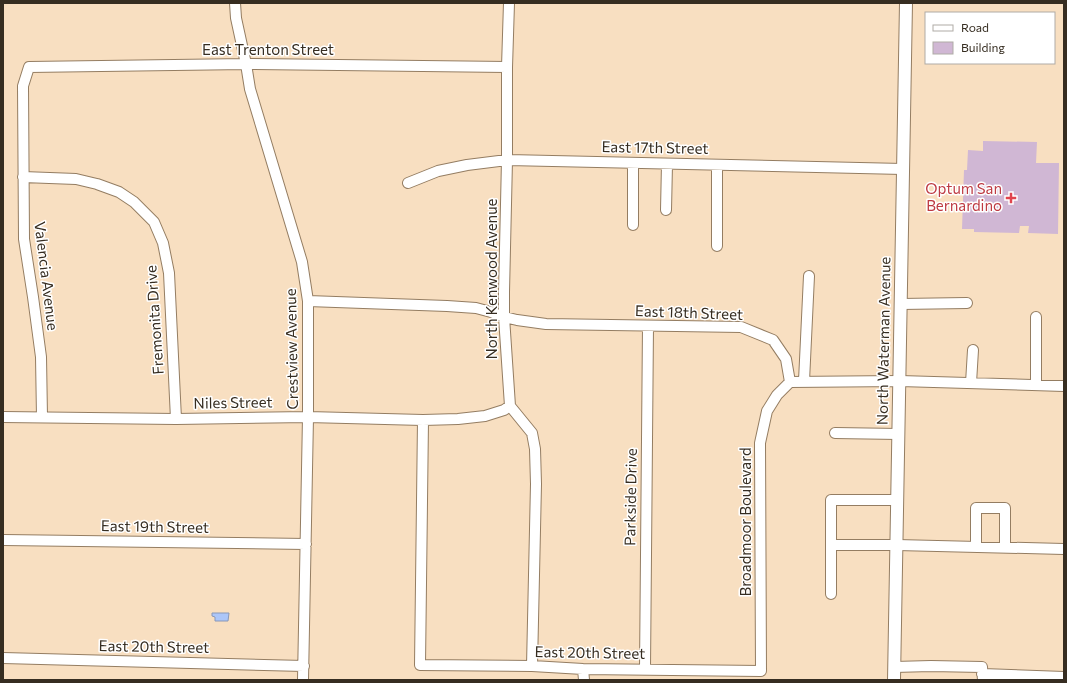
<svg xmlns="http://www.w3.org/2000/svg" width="1067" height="683" viewBox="0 0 1067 683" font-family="Commissioner,sans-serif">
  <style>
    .water { fill: #acc6f9; stroke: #8998b8 }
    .building { fill: #d0b7d4 }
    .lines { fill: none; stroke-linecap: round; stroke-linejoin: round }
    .minor-casing { stroke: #947d62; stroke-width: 12 }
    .major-casing { stroke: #947d62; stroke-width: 14 }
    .minor { stroke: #fff; stroke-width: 10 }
    .major { stroke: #fff; stroke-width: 12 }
    .health-dot { fill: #e0444e; stroke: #fff; stroke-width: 1.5 }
    .labels { text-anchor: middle; stroke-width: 3; stroke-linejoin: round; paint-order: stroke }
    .street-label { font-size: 15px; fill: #362d21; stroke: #fff }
    .health-label { font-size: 15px; fill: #be3a42; stroke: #fff; text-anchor: end }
  </style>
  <rect width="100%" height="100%" fill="#f8dfc1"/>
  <path class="water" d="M212,613H229L228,621H215V617L212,616Z"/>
  <path class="building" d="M983,141L1037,142L1036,163H1059L1058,234L1028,233L1029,226H1020L1019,233L974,232V229H962L964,170H967L968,150L983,151Z"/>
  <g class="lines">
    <defs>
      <path id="minor" d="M235,3L236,18L246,64L250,89L302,262L308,301V417L303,680
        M509,3L507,67V160L504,292V317L510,406L532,433L535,449L536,484L532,666
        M633,163V225
        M23,177L76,179L97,184L119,192L134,202L154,222L163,243L169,273L176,419
        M408,183L438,171L467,165L507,160L903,169
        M666,210L667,164
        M717,246V165
        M308,301L447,306L476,308L491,312L504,317L517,320L546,324L741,327L773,340L786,359L790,382L900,381L1064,386
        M901,304L967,303
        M804,381L809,276
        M971,383L973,350
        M1036,385V317
        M3,417L176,419L308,417L423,420L458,419L485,416L504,410L510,406
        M42,417L41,357L33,297L24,239L23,86L29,67L246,64L507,67
        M423,420L420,665L532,666L583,669L761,671L760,443L767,411L777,395L790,382
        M835,433L899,434
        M3,540L306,544
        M831,545V500H898
        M976,547V508H1005V547
        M831,594V545H897L1064,549
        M3,658L304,666
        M894,667L931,666L982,667L983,680
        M583,669L584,680
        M645,669L648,326
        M982,674L1064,677"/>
      <path id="major" d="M894,680L906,3"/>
    </defs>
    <use href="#minor" class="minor-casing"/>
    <use href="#major" class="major-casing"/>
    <use href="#minor" class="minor"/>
    <use href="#major" class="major"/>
  </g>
  <path class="health-dot" d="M1009 192h4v4h4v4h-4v4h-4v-4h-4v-4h4z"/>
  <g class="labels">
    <g class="street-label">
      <text x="268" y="55">East Trenton Street</text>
      <text transform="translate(655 148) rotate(1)" y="5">East 17th Street</text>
      <text transform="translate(46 276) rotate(83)" y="5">Valencia Avenue</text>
      <text transform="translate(492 279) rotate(-90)" y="5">North Kenwood Avenue</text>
      <text transform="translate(689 313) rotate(2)" y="5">East 18th Street</text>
      <text transform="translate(155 320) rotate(-94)" y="5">Fremonita Drive</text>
      <text transform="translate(884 341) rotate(-89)" y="5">North Waterman Avenue</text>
      <text transform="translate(292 349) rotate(-91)" y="5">Crestview Avenue</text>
      <text transform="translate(233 403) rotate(-1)" y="5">Niles Street</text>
      <text transform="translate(631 497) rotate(-89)" y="5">Parkside Drive</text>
      <text transform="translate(746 522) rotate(-90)" y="5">Broadmoor Boulevard</text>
      <text transform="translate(155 527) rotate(1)" y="5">East 19th Street</text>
      <text transform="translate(154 647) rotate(1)" y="5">East 20th Street</text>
      <text transform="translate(590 653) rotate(1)" y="5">East 20th Street</text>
    </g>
    <g class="health-label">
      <text x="1002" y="194">Optum San<tspan x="1002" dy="17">Bernardino</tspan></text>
    </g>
  </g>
  <rect width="1067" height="683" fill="none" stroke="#362d21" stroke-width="8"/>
  <rect x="925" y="12" width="130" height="52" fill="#ffffff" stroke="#afaba6"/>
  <rect x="933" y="25" width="20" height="6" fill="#ffffff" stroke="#afaba6"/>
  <text x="961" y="32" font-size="12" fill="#362d21">Road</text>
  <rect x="933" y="42" width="20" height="12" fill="#d0b7d4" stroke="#afaba6"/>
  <text x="961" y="52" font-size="12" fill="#362d21">Building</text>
</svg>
